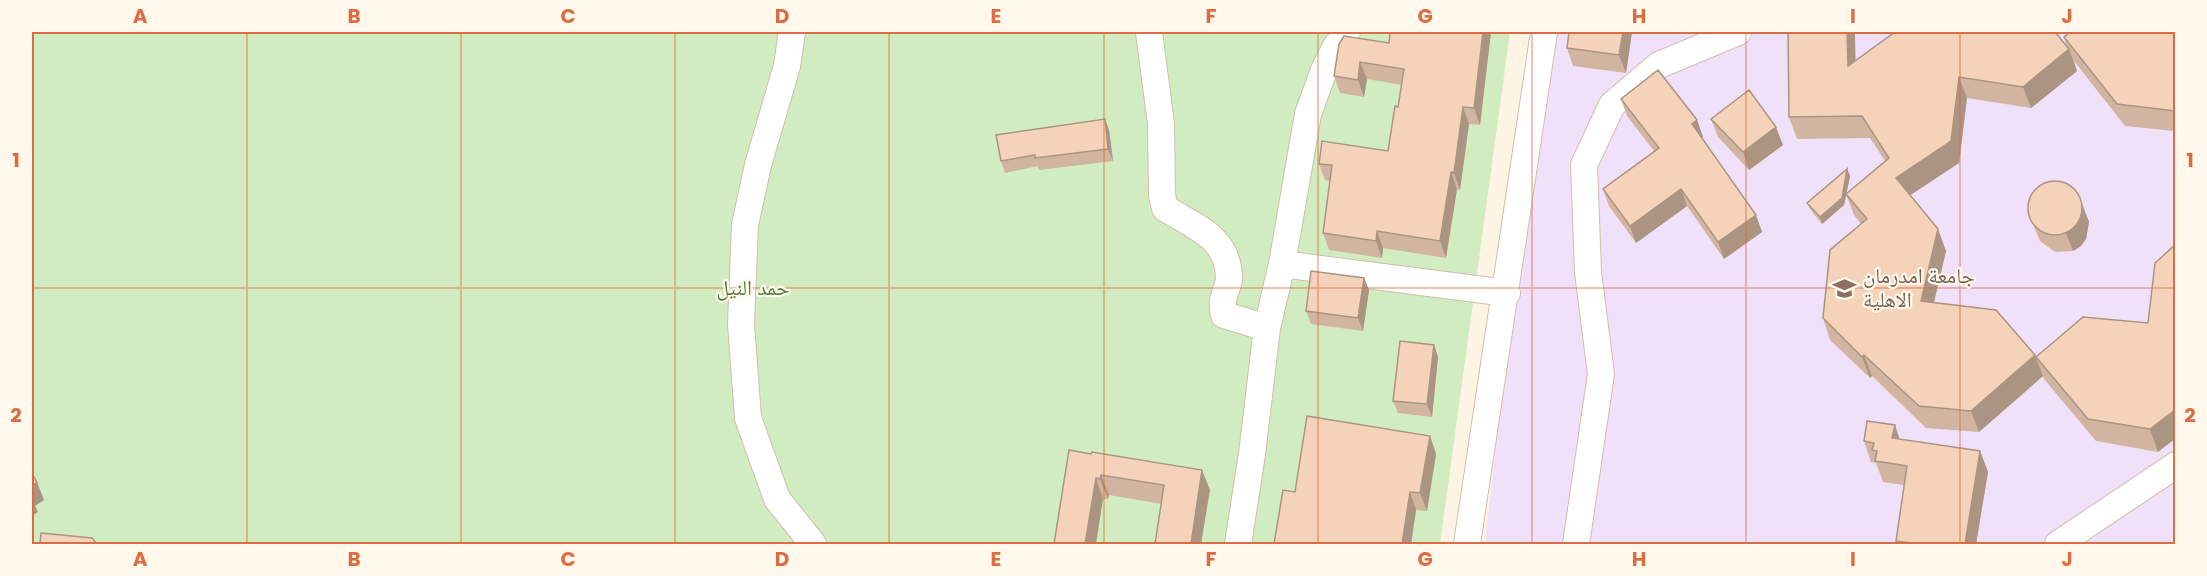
<svg xmlns="http://www.w3.org/2000/svg" width="2207" height="576" viewBox="0 0 2207 576" font-family="Poppins,'Noto Naskh Arabic',sans-serif">
  <style>
    .education { fill: #f1e0fa }
    .green { fill: #d1ecc1 }
    .lines { fill: none; stroke-linecap: round; stroke-linejoin: round }
    .minor-casing { stroke: #d1beac; stroke-width: 28 }
    .minor { stroke: #fff; stroke-width: 26 }
    .wall { fill: #d2b5a0 }
    .shaded-wall { fill: #ab9482 }
    .building { fill: #f4d3ba; stroke: #ab9482; stroke-width: 1.5 }
    .grid { fill: none; stroke: #db6c44; stroke-width: 1.5; stroke-opacity: 0.55 }
    .labels { text-anchor: middle; stroke-width: 4.5; stroke-linejoin: round; paint-order: stroke }
    .education-label { font-size: 21px; fill: #785e54; stroke: #fff8eb; text-anchor: start }
    .park-label { font-size: 21px; fill: #4f7d3f; stroke: #fff8eb }
    .neatline { fill: none; stroke: #db6c44; stroke-width: 2 }
    .grid-label { font-size: 20px; text-anchor: middle; font-weight: bold; fill: #db6c44 }
  </style>
  <rect width="100%" height="100%" fill="#fdf4e3"/>
  <path class="education" d="M1542,32H2175V544H1485Z"/>
  <path class="green" d="M32,32H1510L1440,544H32Z"/>
  <g class="lines">
    <defs>
      <path id="minor" d="M792,32L787,66L758,165L745,225L741,324L748,418L777,499L813,544
        M1149,32L1161,124L1162,195L1165,208C1196,228 1229,237 1229,279C1228,287 1224,293 1223,301C1222,305 1223,311 1224,315L1267,328
        M1282,264L1507,293
        M1238,544L1252,454L1267,328L1282,264L1308,114L1324,70L1335,48L1347,32
        M1467,544L1544,32
        M1576,544L1601,374L1588,272L1584,165L1612,105L1659,65L1738,32
        M2058,544L2176,465"/>
    </defs>
    <use href="#minor" class="minor-casing"/>
    <use href="#minor" class="minor"/>
  </g>
  <path class="wall" d="M1390,32H1491L1480,125L1469,124L1460,190L1457,189L1446,258L1383,248L1382,258L1329,250L1323,233L1330,181L1325,180L1319,164L1388,151L1398,107L1402,85L1367,79L1364,97L1340,93L1334,76L1389,43Z
    M1569,32H1632L1626,73L1573,66L1567,48Z
    M1788,32H1854L1855,60L2067,47L2064,37L2175,32V131L2125,126L2074,61L2077,71L2031,108L1967,98L1959,163L1910,195L1946,251L1934,303L2035,355L2043,376L1979,432L1926,428L1872,376L1870,378L1830,340L1823,318L1861,224L1854,215L1846,194L1885,161L1870,138L1797,139L1789,117Z
    M1621,99L1697,120L1703,137L1702,138L1756,215L1762,232L1724,259L1687,206L1636,243L1609,206L1603,189L1654,151L1627,116Z
    M1711,119L1783,145L1749,170L1718,137Z
    M1109,130L1113,161L1039,170L1038,166L1005,173L1001,161Z
    M1847,169L1850,176L1844,205L1822,224L1810,209L1807,203Z
    M2082,204L2089,222L2086,239L2081,246L2073,251L2055,252L2040,241L2029,215Z
    M1364,278L1369,290L1363,331L1311,324L1306,311Z
    M2148,323L2158,452L2096,441L2044,379L2036,357Z
    M1434,345L1438,357L1432,417L1398,413L1393,401Z
    M1430,436L1436,454L1427,511L1416,510L1411,544H1274L1295,492Z
    M1899,439L1980,451L1988,472L1976,544H1897L1896,541L1904,485L1883,482L1876,463L1871,462L1864,441Z
    M1069,450L1210,490L1162,504L1109,495L1108,499H1103Z"/>
  <path class="shaded-wall" d="M1483,32H1491L1480,125L1474,108Z
    M1623,32H1632L1626,73L1619,55Z
    M1847,32H1854L1855,33L1856,87L1848,66Z
    M2069,49L2077,71L2031,108L2023,87Z
    M1360,62L1367,79L1364,97L1358,80Z
    M1959,77L1967,98L1959,163L1903,200L1896,178Z
    M1463,107L1469,124L1460,190L1454,173Z
    M1105,119L1109,130L1113,161L1108,149Z
    M1697,120L1703,137L1698,141L1692,124Z
    M1776,127L1783,145L1749,170L1743,152Z
    M1847,169L1850,176L1844,205L1822,224L1820,217Z
    M1451,172L1457,189L1446,258L1440,241Z
    M1681,189L1687,206L1636,243L1630,226Z
    M2082,204L2089,222L2086,239L2081,246L2073,251L2066,233Z
    M1756,215L1762,232L1724,259L1718,242Z
    M1938,229L1946,251L1929,323L1921,301Z
    M1377,231L1383,248L1382,258L1376,241Z
    M1364,278L1369,290L1363,331L1358,318Z
    M1434,345L1438,357L1432,417L1427,404Z
    M1864,355L1872,376L1870,378L1862,357Z
    M2035,355L2043,376L1979,432L1971,411Z
    M2175,410V439L2158,452L2150,429Z
    M1895,425L1902,447L1892,438Z
    M1430,436L1436,454L1427,511L1420,493Z
    M1980,451L1988,472L1976,544H1965Z
    M1202,470L1210,490L1201,544H1191Z
    M1101,475L1109,495L1108,499L1100,479Z
    M1096,478L1103,499L1096,544H1085Z
    M37,482L44,500L35,506L38,512L32,516V486Z
    M1410,492L1416,510L1411,544H1402Z"/>
  <path class="building" d="M1390,32H1483L1474,108L1463,107L1454,173L1451,172L1440,241L1377,231L1376,241L1323,233L1332,165L1319,164L1322,141L1388,151L1395,106L1398,107L1404,69L1360,62L1358,80L1334,76L1339,44L1344,36L1389,43Z
    M1569,32H1623L1619,55L1567,48Z
    M1788,32H1847L1848,66L1895,32H2055L2069,49L2023,87L1959,77L1951,141L1896,178L1938,229L1921,301L1996,310L2035,355L1971,411L1919,406L1864,355L1862,357L1823,318L1830,250L1867,219L1846,194L1889,158L1862,116L1789,117Z
    M2071,32H2175V111L2117,104L2064,37Z
    M1658,70L1697,120L1692,124L1756,215L1718,242L1681,189L1630,226L1603,189L1659,148L1621,99Z
    M1749,90L1776,127L1743,152L1711,119Z
    M1105,119L1108,149L1035,158V155L1001,161L996,135Z
    M2175,162V176L2174,174Z
    M1847,169L1842,198L1820,217L1807,203Z
    M2028 208a27 27 0 1 1 54 0a27 27 0 1 1-54 0Z
    M2175,245V410L2150,429L2088,419L2036,357L2083,317L2148,323L2155,263Z
    M1311,271L1364,278L1358,318L1306,311Z
    M1400,341L1434,345L1427,404L1393,401Z
    M1307,416L1430,436L1420,493L1410,492L1402,544H1274L1283,490L1295,492Z
    M1867,421L1895,425L1892,438L1980,451L1965,544H1919L1896,541L1907,466L1875,461L1877,451L1872,450L1874,443L1864,441Z
    M1069,450L1091,454L1092,452L1202,470L1191,544H1155L1164,485L1101,475L1100,479L1096,478L1085,544H1054Z
    M32,474L37,482L32,486Z
    M41,533L92,538L97,544H40Z"/>
  <path class="grid" d="M247,32V544M461,32V544M675,32V544M889,32V544M1104,32V544M1318,32V544M1532,32V544M1746,32V544M1960,32V544M32,288H2176"/>
  <defs>
    <symbol id="university-bare" viewBox="-9 -9 18 18"><path d="M0-5L7-2L0 1L-7-2ZM-4 1L0 2.5L4 1V4Q0 6-4 4Z" fill="#8d6e63" stroke="#fff8eb" stroke-width="2.5" paint-order="stroke"/></symbol>
  </defs>
  <g fill-rule="evenodd">
    <use href="#university-bare" x="1828" y="272" width="33" height="33"/>
  </g>
  <g class="labels">
    <g class="education-label">
      <text x="1863" y="283">جامعة امدرمان<tspan x="1863" dy="24">الاهلية</tspan></text>
    </g>
    <g class="park-label">
      <text x="753" y="295">حمد النيل</text>
    </g>
  </g>
  <rect width="2207" height="576" fill="none" stroke="#fff8eb" stroke-width="66"/>
  <rect x="33" y="33" width="2141" height="510" class="neatline"/>
  <g class="grid-label">
    <text x="140" y="23">A</text>
    <text x="354" y="23">B</text>
    <text x="568" y="23">C</text>
    <text x="782" y="23">D</text>
    <text x="996" y="23">E</text>
    <text x="1211" y="23">F</text>
    <text x="1425" y="23">G</text>
    <text x="1639" y="23">H</text>
    <text x="1853" y="23">I</text>
    <text x="2067" y="23">J</text>
    <text x="16" y="167">1</text>
    <text x="2190" y="167">1</text>
    <text x="16" y="422">2</text>
    <text x="2190" y="422">2</text>
    <text x="140" y="566">A</text>
    <text x="354" y="566">B</text>
    <text x="568" y="566">C</text>
    <text x="782" y="566">D</text>
    <text x="996" y="566">E</text>
    <text x="1211" y="566">F</text>
    <text x="1425" y="566">G</text>
    <text x="1639" y="566">H</text>
    <text x="1853" y="566">I</text>
    <text x="2067" y="566">J</text>
  </g>
</svg>
